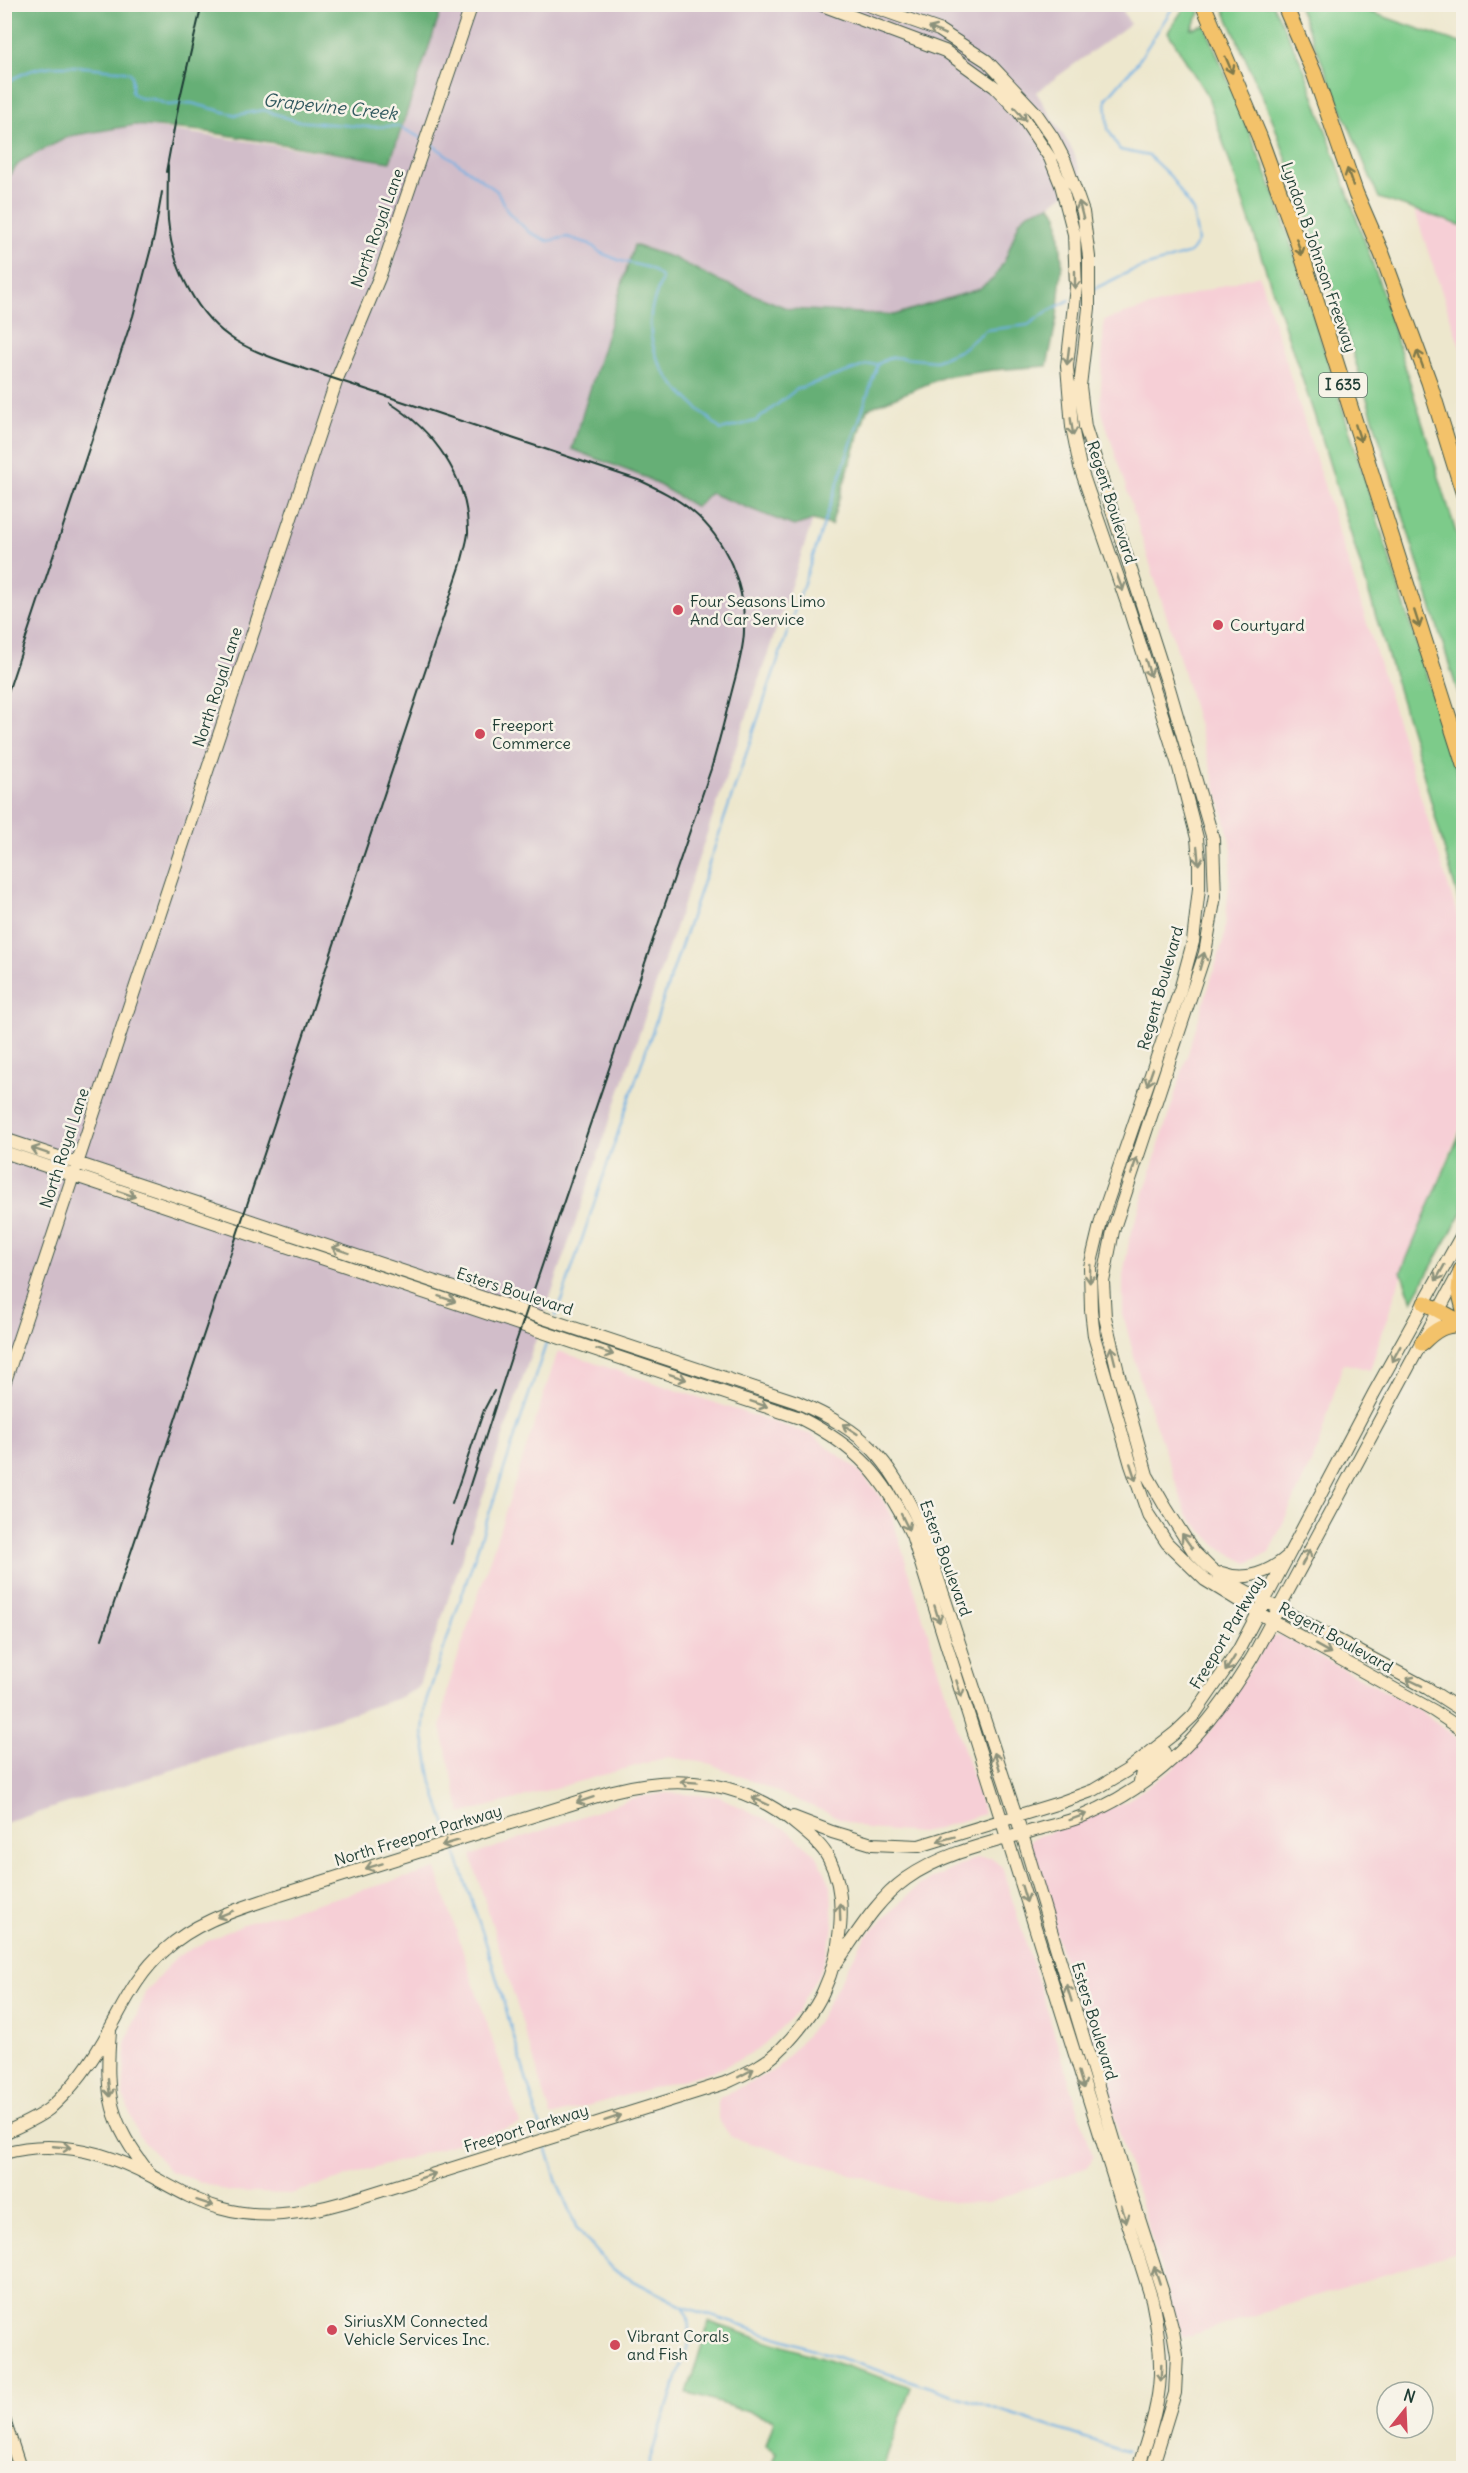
<svg xmlns="http://www.w3.org/2000/svg" width="1468" height="2473" viewBox="0 0 1468 2473" font-family="Delius,sans-serif">
  <style>
    .built { fill: #f6cfd6 }
    .industrial { fill: #d1bdc9 }
    .green { fill: #7dcb8a; stroke: #4e845f; stroke-width: 1.5 }
    .forest { fill: #66af76; stroke: #427655; stroke-width: 1.5 }
    .lines { fill: none; stroke-linecap: round; stroke-linejoin: round }
    .stream { stroke: #70b0e4; stroke-width: 2 }
    .secondary-casing { stroke: #3e564b; stroke-width: 14 }
    .highway-casing { stroke: #3e564b; stroke-width: 17 }
    .secondary { stroke: #fae7c3; stroke-width: 12 }
    .highway { stroke: #f3c26a; stroke-width: 15 }
    .rail { stroke: #1f3d34; stroke-width: 2 }
    .oneway { stroke: #8c927c }
    .oneway2 { stroke: #7e794c }
    .poi-dot { fill: #d1495b; stroke: #f7f3e8; stroke-width: 2 }
    .labels { text-anchor: middle; stroke-width: 5; stroke-linejoin: round; paint-order: stroke }
    .shield { fill: #f7f3e8; stroke: #60746a; stroke-width: 1.5 }
    .shield-label { font-size: 15px; font-weight: bold; fill: #1f3d34 }
    .street-label { font-size: 16px; fill: #1f3d34; stroke: #f7f3e8 }
    .poi-label { font-size: 16px; fill: #1f3d34; stroke: #f7f3e8; text-anchor: start }
    .water-label { font-size: 18px; font-style: italic; fill: #335a60; stroke: #f7f3e8 }
  </style>
  <rect width="100%" height="100%" fill="#f7f3e8"/>
  <filter id="ink" filterUnits="userSpaceOnUse"><feTurbulence type="fractalNoise" baseFrequency=".0167" numOctaves="2"/><feDisplacementMap in="SourceGraphic" scale="12" xChannelSelector="R" yChannelSelector="G"/><feConvolveMatrix kernelMatrix="1 2 1 2 8 2 1 2 1" color-interpolation-filters="sRGB"/></filter>
  <filter id="wash" filterUnits="userSpaceOnUse"><feTurbulence type="fractalNoise" baseFrequency=".008" numOctaves="4" result="noise"/><feDisplacementMap in="SourceGraphic" scale="24" xChannelSelector="R" yChannelSelector="G"/><feGaussianBlur stdDeviation="1.35" result="paint"/><feColorMatrix in="noise" values="0 0 0 0 0 0 0 0 0 0 0 0 0 0 0 0 0 1.4 0 .05"/><feComposite in="paint" operator="in"/></filter>
  <g filter="url(#wash)">
    <rect width="100%" height="100%" fill="#ede7cd"/>
    <path class="built" d="M1414,209L1463,226V356Z
      M1259,275L1463,933V1120L1404,1267L1370,1370L1343,1363L1317,1450L1269,1553L1247,1563L1217,1546L1187,1515L1141,1383L1123,1314V1276L1129,1241L1224,938L1232,850L1222,808L1176,646L1100,406L1104,320Z
      M558,1351L812,1435L856,1468L879,1494L891,1514L984,1814L921,1833L866,1829L711,1764L668,1757L461,1814L441,1728L448,1687Z
      M1280,1635L1416,1708L1464,1743L1463,2250L1182,2338L1094,2051L1042,1895L1029,1841L1038,1836L1076,1823L1128,1800L1172,1770L1212,1729L1270,1638Z
      M666,1793L718,1796L786,1829L816,1854L831,1885L833,1930L821,1969L797,2012L759,2049L720,2069L551,2116L471,1856L633,1798Z
      M976,1858H991L1002,1867L1093,2156L1088,2167L989,2202L956,2203L921,2196L731,2137L718,2119V2098L775,2070L816,2024L865,1937L919,1885Z
      M436,1869L520,2124L290,2194L229,2192L170,2171L138,2135L123,2095L126,2043L145,1993L177,1956L243,1924Z"/>
    <path class="industrial" d="M443,5H1120L1130,24L1036,92L1073,151L1083,180L1050,205L1028,213L1020,220L1005,260L994,278L979,289L894,315L789,309L715,279L674,258L634,245L572,449L647,478L695,507L710,493L794,526L813,520L418,1688L396,1699L5,1823V180L21,161L70,136L135,125L390,162Z"/>
    <path class="green" d="M1186,5H1196L1200,13L1191,29L1205,25L1277,200L1463,792V916L1416,748L1318,426L1208,97L1168,32Z
      M1222,5H1273L1305,71L1379,282L1463,555V709L1338,305L1273,121Z
      M1298,5H1350L1463,44V226L1379,198Z
      M1463,1126V1211L1412,1301L1401,1272Z
      M709,2322L911,2387L883,2468H770L776,2452L766,2446L774,2420L687,2393Z"/>
    <path class="forest" d="M5,4H443V5L390,162L202,131L135,125L70,136L21,161L5,180Z
      M1050,205L1058,215L1062,262L1057,318L1047,366L993,370L944,377L867,409L831,525L813,520L794,526L710,493L696,507L647,478L572,449L634,245L674,258L715,279L789,309L894,315L979,289L994,278L1005,260L1020,220L1028,213Z"/>
    <g class="lines">
      <path class="stream" d="M4,85C40,57 77,67 119,70L129,72L132,76V93L139,98L153,99L168,105L191,103L236,115L264,110L296,121L367,127L398,126L423,139
        M430,143L497,191L508,212L529,232L548,241L567,237L590,244L601,253L621,261L650,268L662,278C659,289 652,302 651,314C645,369 685,395 721,430L756,421L797,389L867,365L878,364L891,357L936,361L961,350L986,330L1028,325L1048,311L1070,300
        M1094,289L1131,271L1190,253L1198,241L1193,211L1171,177L1149,156L1120,150L1108,129L1106,99L1137,63L1175,4
        M556,1316L878,364
        M450,1837L432,1783L423,1732L426,1702L548,1338
        M453,1845L486,1943L543,2135
        M545,2143L556,2179L577,2229L613,2270L684,2307L1128,2452
        M647,2468L690,2339L688,2318L684,2307"/>
    </g>
  </g>
  <g filter="url(#ink)">
    <g class="lines">
      <defs>
        <path id="secondary" d="M819,4L945,51L995,87L1019,112L1050,158L1061,185L1074,234L1076,287L1067,366L1072,427L1080,467L1130,612L1179,768L1197,838L1199,860V888L1193,942L1180,990L1102,1217L1090,1267L1091,1310L1094,1336L1131,1465L1148,1514L1167,1543L1205,1580L1272,1621L1434,1711L1464,1731
          M865,4L939,30L987,61L1035,112L1053,138L1065,161L1083,212L1089,257V308L1080,386L1085,427L1169,688L1213,839L1214,870L1215,896L1205,953L1113,1231L1103,1282L1105,1317L1118,1372L1147,1475L1166,1508L1194,1552L1210,1568L1227,1581L1427,1688L1464,1712
          M4,1139L797,1402C868,1433 886,1456 920,1524L1022,1834L1123,2169L1163,2293L1173,2331L1177,2355L1175,2393L1152,2468
          M4,1152L800,1418C859,1448 883,1476 912,1535L1152,2300C1167,2372 1161,2400 1138,2468
          M4,1384L337,379L379,278L472,4
          M1222,1573C1246,1582 1270,1572 1288,1556
          M1139,1786L1142,1772L1164,1752
          M793,1817L832,1832L872,1844L919,1846L1059,1803L1094,1790L1126,1771L1175,1733L1194,1715L1238,1651L1374,1393L1464,1231
          M834,1966C856,1936 875,1901 906,1879C943,1853 989,1843 1032,1831C1048,1826 1065,1823 1080,1817C1159,1786 1211,1727 1253,1656L1459,1273
          M110,2031C105,2097 109,2121 150,2174
          M4,2133C19,2126 36,2119 49,2109C73,2088 95,2057 110,2029C126,2000 139,1972 165,1950C197,1920 240,1909 280,1895L613,1791C679,1774 745,1780 798,1826C810,1836 822,1845 829,1859C849,1897 841,1954 823,1992C816,2009 796,2034 783,2047C767,2064 745,2074 725,2083L345,2202C303,2214 261,2220 219,2208C195,2201 175,2189 153,2177C107,2152 57,2138 4,2153
          M4,2419L20,2468"/>
        <path id="highway" d="M1203,4L1259,136L1298,243L1464,765
          M1284,4L1314,73L1356,194L1382,254L1429,382L1464,495
          M1461,1270L1459,1290L1464,1310
          M1425,1303L1464,1324
          M1422,1343C1435,1330 1445,1323 1464,1325"/>
      </defs>
      <use href="#secondary" class="secondary-casing"/>
      <use href="#highway" class="highway-casing"/>
      <use href="#secondary" class="secondary"/>
      <use href="#highway" class="highway"/>
      <path class="rail" d="M168,165C168,183 167,202 168,220C172,266 196,317 236,341C258,354 284,362 308,370L641,481C658,489 677,498 692,511C726,539 746,586 744,630C744,646 739,663 735,679C727,709 720,739 711,769L515,1345L451,1544
        M166,172L179,102L202,4
        M4,704L133,316L154,237L162,192
        M452,1504L484,1410L494,1391
        M102,1639L461,564C463,554 467,543 468,533C469,478 433,430 390,403"/>
    </g>
    <defs><path id="oneway-shaft" d="M-6 0H5M1.5-3L5.5 0L1.5 3" fill="none" stroke-width="1.6" stroke-linecap="round" stroke-linejoin="round" transform="scale(1.5)"/></defs>
    <g class="oneway">
      <use href="#oneway-shaft" transform="translate(937 31) rotate(-156)"/>
      <use href="#oneway-shaft" transform="translate(1020 114) rotate(50)"/>
      <use href="#oneway-shaft" transform="translate(1081 210) rotate(-104)"/>
      <use href="#oneway-shaft" transform="translate(1075 280) rotate(90)"/>
      <use href="#oneway-shaft" transform="translate(1068 356) rotate(97)"/>
      <use href="#oneway-shaft" transform="translate(1072 427) rotate(81)"/>
      <use href="#oneway-shaft" transform="translate(1120 583) rotate(70)"/>
      <use href="#oneway-shaft" transform="translate(1148 668) rotate(73)"/>
      <use href="#oneway-shaft" transform="translate(1198 856) rotate(85)"/>
      <use href="#oneway-shaft" transform="translate(1202 961) rotate(-74)"/>
      <use href="#oneway-shaft" transform="translate(1150 1077) rotate(109)"/>
      <use href="#oneway-shaft" transform="translate(40 1151) rotate(-162)"/>
      <use href="#oneway-shaft" transform="translate(1134 1166) rotate(-72)"/>
      <use href="#oneway-shaft" transform="translate(127 1194) rotate(18)"/>
      <use href="#oneway-shaft" transform="translate(340 1250) rotate(-161)"/>
      <use href="#oneway-shaft" transform="translate(1440 1273) rotate(119)"/>
      <use href="#oneway-shaft" transform="translate(1090 1274) rotate(92)"/>
      <use href="#oneway-shaft" transform="translate(447 1299) rotate(18)"/>
      <use href="#oneway-shaft" transform="translate(605 1352) rotate(18)"/>
      <use href="#oneway-shaft" transform="translate(1396 1354) rotate(119)"/>
      <use href="#oneway-shaft" transform="translate(1113 1355) rotate(-104)"/>
      <use href="#oneway-shaft" transform="translate(678 1377) rotate(18)"/>
      <use href="#oneway-shaft" transform="translate(759 1404) rotate(19)"/>
      <use href="#oneway-shaft" transform="translate(850 1429) rotate(-147)"/>
      <use href="#oneway-shaft" transform="translate(1133 1472) rotate(72)"/>
      <use href="#oneway-shaft" transform="translate(905 1522) rotate(64)"/>
      <use href="#oneway-shaft" transform="translate(1187 1541) rotate(-125)"/>
      <use href="#oneway-shaft" transform="translate(1306 1557) rotate(-62)"/>
      <use href="#oneway-shaft" transform="translate(937 1614) rotate(73)"/>
      <use href="#oneway-shaft" transform="translate(1323 1649) rotate(29)"/>
      <use href="#oneway-shaft" transform="translate(1230 1664) rotate(122)"/>
      <use href="#oneway-shaft" transform="translate(1414 1682) rotate(-154)"/>
      <use href="#oneway-shaft" transform="translate(959 1689) rotate(73)"/>
      <use href="#oneway-shaft" transform="translate(997 1761) rotate(-108)"/>
      <use href="#oneway-shaft" transform="translate(689 1782) rotate(-176)"/>
      <use href="#oneway-shaft" transform="translate(585 1800) rotate(162)"/>
      <use href="#oneway-shaft" transform="translate(760 1801) rotate(-155)"/>
      <use href="#oneway-shaft" transform="translate(1078 1817) rotate(-20)"/>
      <use href="#oneway-shaft" transform="translate(946 1839) rotate(165)"/>
      <use href="#oneway-shaft" transform="translate(450 1843) rotate(163)"/>
      <use href="#oneway-shaft" transform="translate(374 1866) rotate(163)"/>
      <use href="#oneway-shaft" transform="translate(1024 1894) rotate(73)"/>
      <use href="#oneway-shaft" transform="translate(840 1912) rotate(-92)"/>
      <use href="#oneway-shaft" transform="translate(225 1914) rotate(158)"/>
      <use href="#oneway-shaft" transform="translate(1069 1993) rotate(-107)"/>
      <use href="#oneway-shaft" transform="translate(746 2073) rotate(-28)"/>
      <use href="#oneway-shaft" transform="translate(1081 2080) rotate(73)"/>
      <use href="#oneway-shaft" transform="translate(109 2088) rotate(83)"/>
      <use href="#oneway-shaft" transform="translate(613 2118) rotate(-18)"/>
      <use href="#oneway-shaft" transform="translate(62 2147) rotate(5)"/>
      <use href="#oneway-shaft" transform="translate(427 2176) rotate(-18)"/>
      <use href="#oneway-shaft" transform="translate(205 2203) rotate(18)"/>
      <use href="#oneway-shaft" transform="translate(1124 2214) rotate(72)"/>
      <use href="#oneway-shaft" transform="translate(1157 2275) rotate(-108)"/>
      <use href="#oneway-shaft" transform="translate(1161 2373) rotate(92)"/>
    </g>
    <g class="oneway2">
      <use href="#oneway-shaft" transform="translate(1229 65) rotate(67)"/>
      <use href="#oneway-shaft" transform="translate(1350 177) rotate(-109)"/>
      <use href="#oneway-shaft" transform="translate(1299 247) rotate(72)"/>
      <use href="#oneway-shaft" transform="translate(1420 359) rotate(-110)"/>
      <use href="#oneway-shaft" transform="translate(1358 433) rotate(72)"/>
      <use href="#oneway-shaft" transform="translate(1417 619) rotate(72)"/>
    </g>
  </g>
  <g class="poi-dot">
    <circle cx="678" cy="610" r="6"/>
    <circle cx="1218" cy="625" r="6"/>
    <circle cx="480" cy="734" r="6"/>
    <circle cx="332" cy="2330" r="6"/>
    <circle cx="615" cy="2345" r="6"/>
  </g>
  <g class="labels">
    <rect class="shield" x="1319" y="373" width="48" height="24" rx="4.5"/>
    <g class="shield-label">
      <text x="1343" y="390">I 635</text>
    </g>
    <g class="street-label">
      <text transform="translate(377 228) rotate(-70)" y="6">North Royal Lane</text>
      <text transform="translate(1319 257) rotate(71)" y="6">Lyndon B Johnson Freeway</text>
      <text transform="translate(1112 502) rotate(72)" y="6">Regent Boulevard</text>
      <text transform="translate(217 687) rotate(-72)" y="6">North Royal Lane</text>
      <text transform="translate(1160 988) rotate(-74)" y="6">Regent Boulevard</text>
      <text transform="translate(64 1148) rotate(-72)" y="6">North Royal Lane</text>
      <text transform="translate(515 1291) rotate(18)" y="6">Esters Boulevard</text>
      <text transform="translate(946 1558) rotate(70)" y="6">Esters Boulevard</text>
      <text transform="translate(1227 1632) rotate(-59)" y="6">Freeport Parkway</text>
      <text transform="translate(1336 1637) rotate(29)" y="6">Regent Boulevard</text>
      <text transform="translate(418 1835) rotate(-17)" y="6">North Freeport Parkway</text>
      <text transform="translate(1095 2021) rotate(73)" y="6">Esters Boulevard</text>
      <text transform="translate(526 2128) rotate(-17)" y="6">Freeport Parkway</text>
    </g>
    <g class="poi-label">
      <text x="690" y="607">Four Seasons Limo<tspan x="690" dy="18">And Car Service</tspan></text>
      <text x="1230" y="631">Courtyard</text>
      <text x="492" y="731">Freeport<tspan x="492" dy="18">Commerce</tspan></text>
      <text x="344" y="2327">SiriusXM Connected<tspan x="344" dy="18">Vehicle Services Inc.</tspan></text>
      <text x="627" y="2342">Vibrant Corals<tspan x="627" dy="18">and Fish</tspan></text>
    </g>
    <g class="water-label">
      <text transform="translate(330 107) rotate(6)" y="6">Grapevine Creek</text>
    </g>
  </g>
  <rect width="1468" height="2473" fill="none" stroke="#f7f3e8" stroke-width="24"/>
  <g transform="translate(1405 2410) rotate(18)"><circle r="28" fill="#f7f3e8" stroke="#a1aaa0" stroke-width="1.5"/>
  <path d="M0-4.5L10 22L0 15L-10 22Z" fill="#d1495b"/>
  <text y="-9" font-size="16" font-weight="bold" text-anchor="middle" fill="#1f3d34">N</text>
  </g>
</svg>
